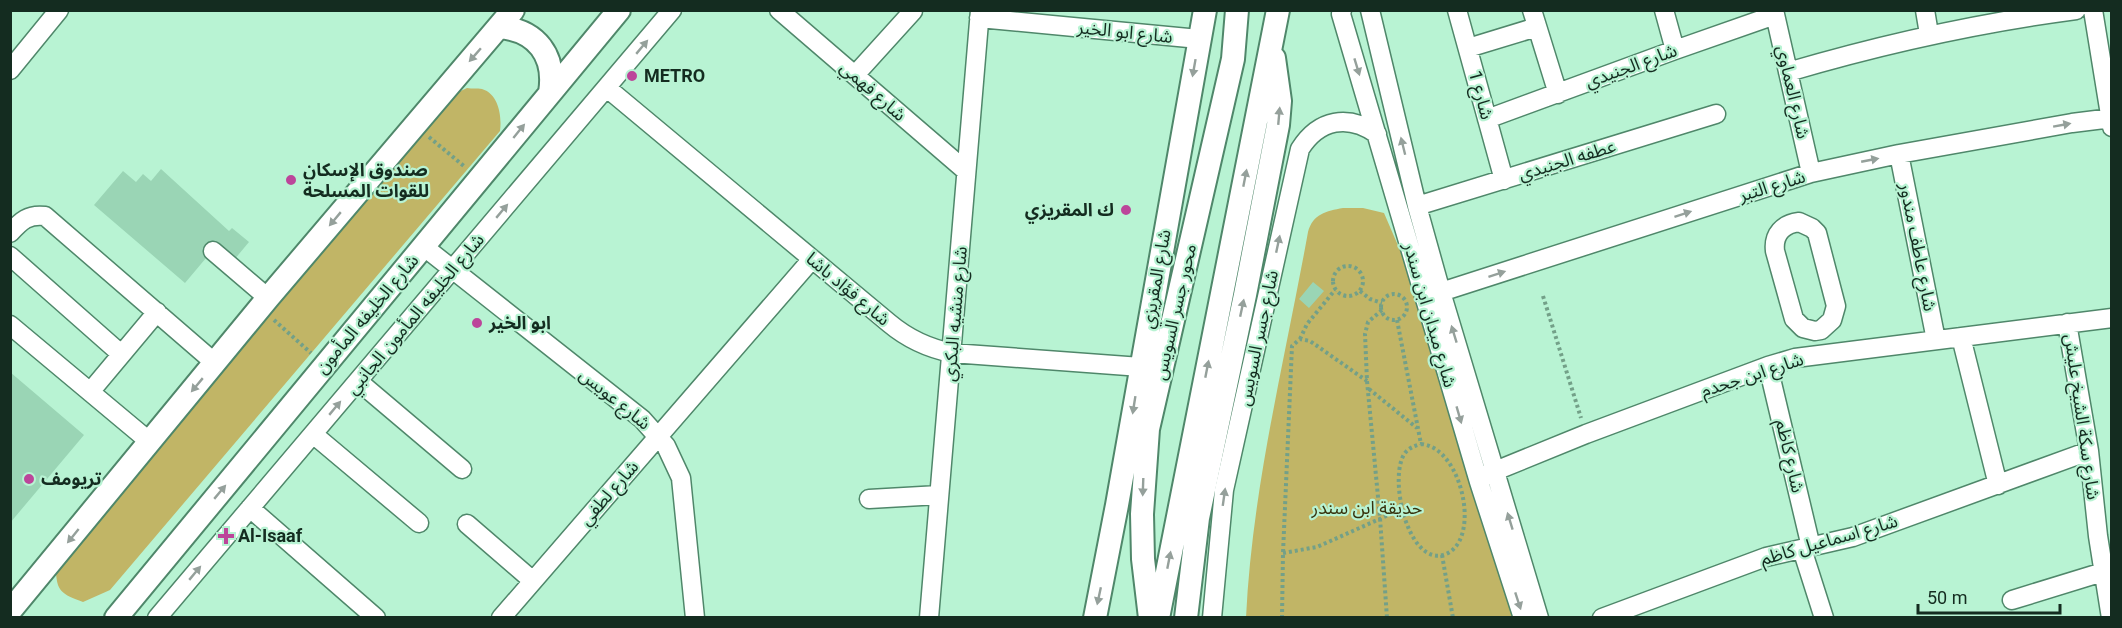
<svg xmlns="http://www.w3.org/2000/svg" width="2122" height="628" viewBox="0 0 2122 628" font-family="Roboto,'Noto Sans Arabic',sans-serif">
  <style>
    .green { fill: #c1b566 }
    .building { fill: #9ad5b5 }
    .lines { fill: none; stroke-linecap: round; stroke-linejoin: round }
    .minor-casing { stroke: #4f876a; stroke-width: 21 }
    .major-casing { stroke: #4f876a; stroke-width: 26 }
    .path { stroke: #73a088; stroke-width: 4; stroke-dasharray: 3 3; stroke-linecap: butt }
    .minor { stroke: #fff; stroke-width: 18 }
    .major { stroke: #fff; stroke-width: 22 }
    .oneway { fill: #95a09b }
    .poi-dot { fill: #bc459a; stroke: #b8f3d3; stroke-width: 2 }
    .labels { text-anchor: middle; stroke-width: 4.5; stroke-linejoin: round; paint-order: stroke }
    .street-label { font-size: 18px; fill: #142c20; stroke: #b8f3d3 }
    .poi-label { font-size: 18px; font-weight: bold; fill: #142c20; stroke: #b8f3d3; text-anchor: start }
    .park-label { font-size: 18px; fill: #37320d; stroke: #b8f3d3 }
  </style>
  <rect width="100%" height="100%" fill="#b8f3d3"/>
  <path class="green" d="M467,88C472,89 477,88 482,89C499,94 502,117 500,131L110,590L83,602C62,594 56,592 56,568L446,98Z
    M1343,208H1363L1384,213L1409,271L1516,617L1246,618C1252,488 1285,360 1308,232C1313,214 1326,211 1343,208Z"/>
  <path class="building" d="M161,169L229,231L232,228L249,242L234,260L217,245L185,283L94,205L123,171L136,182L143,174L151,181Z
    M1313,282L1324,291L1309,308L1299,299Z
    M10,372L84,435L10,523Z"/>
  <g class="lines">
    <defs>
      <path id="minor" d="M779,10L966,171
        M1342,10L1341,14L1479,482L1523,618
        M1370,10L1417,206L1441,292L1539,618
        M1457,10L1504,180
        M1532,10L1558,94
        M1664,10L1675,50
        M1774,10L1811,173
        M1925,10L1929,34
        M2093,10L2112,127
        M979,18L1199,39
        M1468,48L1537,27
        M10,70L59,10
        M1788,72C1883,44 1978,23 2076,10
        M855,75L913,11
        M607,88L889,323C908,339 927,348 952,353L1141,367
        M1487,119L1675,50L1775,15
        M1899,154L1936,340
        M1417,206L1716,114
        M1799,222L1812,228L1817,233L1836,306L1832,320L1821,330L1815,331L1803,328L1794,319L1775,251C1773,234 1783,224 1799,222Z
        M10,233C21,221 28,214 45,216L215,363
        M423,246L642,419L666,446L681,478L695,618
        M213,251L268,298
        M10,256L121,354
        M1441,292L1811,173L1899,154L2072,123L2112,118
        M2067,323L2089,451L2098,536L2111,618
        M10,325L150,442
        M1961,337L1998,485
        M1768,366L1811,547
        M358,381L462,469
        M90,392L157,312
        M313,434L419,523
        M1478,478L1586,434L1768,366L1795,358L2112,318
        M869,499L939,495
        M250,508L376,618
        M467,524L533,581
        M1802,549L1824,618
        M2012,600L2103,572
        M157,618L672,10
        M501,618L812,259
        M929,618L980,10
        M1212,618L1224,490L1300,149C1319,119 1348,114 1377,134
        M1602,618L1766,557L1853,537L2089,451"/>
      <path id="major" d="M499,27C537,30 556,56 550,93
        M10,611L268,298L513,10
        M116,618L619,10
        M1095,618L1117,505L1205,10
        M1150,618L1143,559L1142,514L1148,429L1233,59L1237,10
        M1158,618L1278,10
        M1186,618L1198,518L1245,295L1278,125L1280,101L1274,58"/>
    </defs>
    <use href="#minor" class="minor-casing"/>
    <use href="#major" class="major-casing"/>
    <path class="path" d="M429,137L465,167
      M1333 281a15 15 0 1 1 30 0a15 15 0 1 1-30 0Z
      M1360,291L1370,299L1382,303
      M1381 307a13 13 0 1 1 26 0a13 13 0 1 1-26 0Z
      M1543,296L1581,418
      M1382,310L1368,322L1365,334L1367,381L1380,518L1387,618
      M274,320L311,353
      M1397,320L1421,444
      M1300,339L1307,324L1335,290
      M1369,389L1417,428
      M1421,444C1463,447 1483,544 1443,555C1407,564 1388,476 1405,453C1409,448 1414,446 1421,444Z
      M1283,553L1317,547L1402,509
      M1442,555L1453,618
      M1282,618L1283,553L1292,346L1300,339L1310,341L1367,381"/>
    <use href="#minor" class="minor"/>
    <use href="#major" class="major"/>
  </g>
  <defs><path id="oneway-solid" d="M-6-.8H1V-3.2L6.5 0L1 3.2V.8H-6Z" transform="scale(1.5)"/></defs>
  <g class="oneway">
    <use href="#oneway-solid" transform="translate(642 47) rotate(-50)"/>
    <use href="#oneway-solid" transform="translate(475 55) rotate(131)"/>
    <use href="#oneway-solid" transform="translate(1357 67) rotate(73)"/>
    <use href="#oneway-solid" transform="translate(1194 68) rotate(100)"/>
    <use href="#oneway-solid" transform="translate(1279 116) rotate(-85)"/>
    <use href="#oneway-solid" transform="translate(2062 125) rotate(-10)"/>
    <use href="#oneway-solid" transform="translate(519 131) rotate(-51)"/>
    <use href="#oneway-solid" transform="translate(1403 146) rotate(-104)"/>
    <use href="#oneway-solid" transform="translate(1870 160) rotate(-11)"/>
    <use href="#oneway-solid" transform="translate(1245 178) rotate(-79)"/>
    <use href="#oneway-solid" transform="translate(502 211) rotate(-50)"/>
    <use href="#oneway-solid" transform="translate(1683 214) rotate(-18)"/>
    <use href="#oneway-solid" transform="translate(335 219) rotate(130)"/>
    <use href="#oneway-solid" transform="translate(1278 244) rotate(-78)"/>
    <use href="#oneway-solid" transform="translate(1497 274) rotate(-18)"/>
    <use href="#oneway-solid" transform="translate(1242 308) rotate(-78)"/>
    <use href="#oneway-solid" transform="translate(1454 334) rotate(-107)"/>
    <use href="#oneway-solid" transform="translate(1207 369) rotate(-79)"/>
    <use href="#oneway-solid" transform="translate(197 385) rotate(130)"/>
    <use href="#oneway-solid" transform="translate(1134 405) rotate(99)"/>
    <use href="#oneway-solid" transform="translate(335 408) rotate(-50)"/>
    <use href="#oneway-solid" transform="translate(1459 415) rotate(74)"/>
    <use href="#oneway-solid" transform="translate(1143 487) rotate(92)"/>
    <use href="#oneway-solid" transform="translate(220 492) rotate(-50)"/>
    <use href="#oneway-solid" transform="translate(1224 497) rotate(-82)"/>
    <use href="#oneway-solid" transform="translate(1510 521) rotate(-107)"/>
    <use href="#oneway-solid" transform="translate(73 536) rotate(129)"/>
    <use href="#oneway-solid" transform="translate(1169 560) rotate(-79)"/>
    <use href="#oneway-solid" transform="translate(195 573) rotate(-50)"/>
    <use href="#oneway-solid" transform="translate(1099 596) rotate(102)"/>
    <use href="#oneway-solid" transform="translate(1518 601) rotate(72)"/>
  </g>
  <g class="poi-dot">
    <circle cx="632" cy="76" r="6"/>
    <circle cx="291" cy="180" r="6"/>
    <circle cx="1126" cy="210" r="6"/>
    <circle cx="477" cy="323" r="6"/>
    <circle cx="29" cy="479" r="6"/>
    <path d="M223 527h6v6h6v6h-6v6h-6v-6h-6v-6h6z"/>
  </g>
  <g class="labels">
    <g class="street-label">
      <text transform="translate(1125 32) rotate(6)" y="6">شارع ابو الخير</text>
      <text transform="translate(1631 66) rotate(-20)" y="6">شارع الجنيدي</text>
      <text transform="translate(873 91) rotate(41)" y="6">شارع فهمي</text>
      <text transform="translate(1793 92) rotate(77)" y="6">شارع العماوي</text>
      <text transform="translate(1481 95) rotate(75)" y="6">شارع 1</text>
      <text transform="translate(1567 160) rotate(-17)" y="6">عطفه الجنيدي</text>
      <text transform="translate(1772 186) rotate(-17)" y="6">شارع التبر</text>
      <text transform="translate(1918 247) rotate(79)" y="6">شارع عاطف مندور</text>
      <text transform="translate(1156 279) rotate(-80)" y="6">شارع المقريزي</text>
      <text transform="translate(848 289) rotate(40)" y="6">شارع فؤاد باشا</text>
      <text transform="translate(1175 312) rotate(-77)" y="6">محور جسر السويس</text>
      <text transform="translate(367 314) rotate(-50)" y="6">شارع الخليفه المأمون</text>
      <text transform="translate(415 314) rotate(-50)" y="6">شارع الخليفه المأمون الجانبي</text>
      <text transform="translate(955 314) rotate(-85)" y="6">شارع منشيه البكري</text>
      <text transform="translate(1430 315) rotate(74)" y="6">شارع ميدان ابن سندر</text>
      <text transform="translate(1258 338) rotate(-78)" y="6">شارع جسر السويس</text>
      <text transform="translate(1752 375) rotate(-18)" y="6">شارع ابن جحدم</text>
      <text transform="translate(615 399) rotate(39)" y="6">شارع عويس</text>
      <text transform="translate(2082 417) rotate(82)" y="6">شارع سكة الشيخ عليش</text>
      <text transform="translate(1790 456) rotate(77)" y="6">شارع كاظم</text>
      <text transform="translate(609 493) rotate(-49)" y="6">شارع لطفي</text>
      <text transform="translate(1829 540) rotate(-16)" y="6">شارع اسماعيل كاظم</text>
    </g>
    <g class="poi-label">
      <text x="644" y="82">METRO</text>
      <text x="303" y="176">صندوق الإسكان<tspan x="303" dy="21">للقوات المسلحة</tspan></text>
      <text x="1114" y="216" text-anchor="end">ك المقريزي</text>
      <text x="489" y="329">ابو الخير</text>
      <text x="41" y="485">تريومف</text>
      <text x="238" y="542">Al-Isaaf</text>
    </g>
    <g class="park-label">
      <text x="1367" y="514">حديقة ابن سندر</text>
    </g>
  </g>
  <rect width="2122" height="628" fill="none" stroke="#142c20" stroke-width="24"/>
  <path d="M1918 604v9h142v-9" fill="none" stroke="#142c20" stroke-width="3"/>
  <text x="1927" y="604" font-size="18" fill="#142c20" stroke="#b8f3d3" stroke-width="4.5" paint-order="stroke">50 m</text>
</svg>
